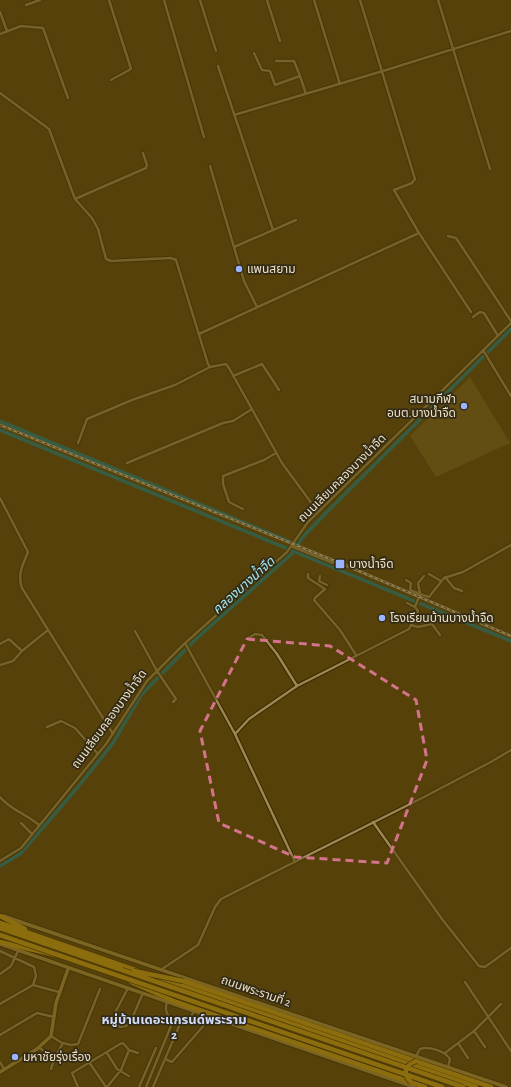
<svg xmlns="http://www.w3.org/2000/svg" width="511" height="1087" viewBox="0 0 511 1087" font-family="'Alegreya Sans','Noto Sans Thai',sans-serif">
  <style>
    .green { fill: #715b21 }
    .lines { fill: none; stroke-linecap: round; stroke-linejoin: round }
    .canal { stroke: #117d8a; stroke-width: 3.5 }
    .street-casing { stroke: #382900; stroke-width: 4.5 }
    .secondary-casing { stroke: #382900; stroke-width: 5.5 }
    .highway-casing { stroke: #382900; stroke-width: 6 }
    .street { stroke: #9c8753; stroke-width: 2.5 }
    .secondary { stroke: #ab8f40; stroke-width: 3.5 }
    .highway { stroke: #cfa315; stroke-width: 4.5 }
    .rail-casing { stroke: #cfc3a2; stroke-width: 2.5 }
    .rail { stroke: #332b15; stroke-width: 1; stroke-dasharray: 3; stroke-linecap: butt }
    .highway-bridge-casing { stroke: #382900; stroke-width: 6; stroke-linecap: butt }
    .highway-bridge { stroke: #cfa315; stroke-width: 4.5 }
    .marked { fill: none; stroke: #d5738c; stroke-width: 3; stroke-dasharray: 8 5; stroke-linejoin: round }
    .poi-dot { fill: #9ab5fd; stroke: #332b15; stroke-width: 1.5 }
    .labels { text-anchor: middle; stroke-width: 3.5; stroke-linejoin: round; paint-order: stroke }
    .poi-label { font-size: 12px; fill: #ede2c7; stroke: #332b15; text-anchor: start }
    .street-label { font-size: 12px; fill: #ede2c7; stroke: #332b15 }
    .water-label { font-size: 13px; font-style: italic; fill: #a5ecf7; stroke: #332b15 }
    .neighbourhood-label { font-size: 13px; font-weight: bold; fill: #d1dcf8; stroke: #332b15 }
  </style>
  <rect width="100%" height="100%" fill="#564209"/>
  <path class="green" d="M470,377L510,443L436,477L410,436Z"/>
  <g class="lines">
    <path class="canal" d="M0,421L298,545
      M0,430L511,641
      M0,866L20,854L78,787L113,743L141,695L197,638L296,550L301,539L324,515L511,329"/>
    <defs>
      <path id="street" d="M109,0L131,69L111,80
        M164,0L204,137
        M200,0L216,51
        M267,0L280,41
        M314,0L340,84
        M360,0L415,179L412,183L394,190L419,233L471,312
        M438,0L490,169
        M26,5L40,0
        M0,12L7,31
        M0,34L21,26L43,28L68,98
        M254,53L262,70L270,71L275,85L300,76L306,94
        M276,61H294L300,76
        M218,66L273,230
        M0,93L49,129L75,199L92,218L98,229L106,259L111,261L171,258L176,260L208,364L210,367L226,364L229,368L282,463L318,512
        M234,115L383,71L511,31
        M210,166L244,281L257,307
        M75,199L146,168L147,165L143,153
        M448,236L456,238L511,321
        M234,247L296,220
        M473,317L480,312L484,313L498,336
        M199,334L419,233
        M483,350L511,396
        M233,376L262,364L279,390
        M78,443L87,419L132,400L175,385L210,367
        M127,463L223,423L233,421L252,409
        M0,498L28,552C23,565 17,574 22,588L113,734
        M243,509L229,502L223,484V476L264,460L276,453
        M293,547L333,563
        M308,574V578L325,589L315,598L314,600L340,630L356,655
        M429,574L441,581
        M320,576L319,581L327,585
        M445,577L454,588L462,591
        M406,580L411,583L410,590L420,594L418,583L424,576
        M415,607L420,594L429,597L444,578L463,572L511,545
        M411,625L418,627L432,624L440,635
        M135,631L157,671L176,699L173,702
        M247,639L255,634L262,635L277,654L297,686
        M185,643L235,734L295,862
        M0,644L9,639L22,651L48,630
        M0,665L13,661L22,651
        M47,727L61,721L75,728L98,754
        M235,734L249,719L297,686L409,629L418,611L415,607L407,603
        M0,797C11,810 26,814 39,825
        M373,822L442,919L479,966L485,967L511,948
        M21,823L32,834
        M0,861L21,848L106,744L147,681L183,645L287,552L308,522L511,323
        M0,951L34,967L36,976L33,985
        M162,969L198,945L215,907L221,899L424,797L489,763L511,750
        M0,974L11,966L18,951
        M465,982L511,1051
        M128,988L115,1013V1023L120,1027L126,1026L130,1023L143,993
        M167,1002C163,1013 171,1024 183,1024L189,1020L194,1011
        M0,1004L33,985L59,992
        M474,1031L485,1047
        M0,1035L37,1013L54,1017
        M51,1036L62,1043
        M458,1043L468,1058
        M39,1048L55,1057L63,1043L71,1045L78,1044L100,989
        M107,1053L117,1069L129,1076
        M445,1053L474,1031L501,1004
        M416,1056L420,1049C429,1046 445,1051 450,1059L448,1067
        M165,1059L172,1062L205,1024
        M0,1062L4,1069
        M89,1062L106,1087
        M51,1069L55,1057
        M78,1087L72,1073L120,1044L123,1043L129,1050L138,1053
        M107,1087L121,1070L129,1050
        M139,1087L156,1048
        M146,1087L173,1021
        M153,1087L180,1024"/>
      <path id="secondary" d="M3,916L506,1087
        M0,944L414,1087
        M0,1072L37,1049L51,1036L56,1003L68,969"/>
      <path id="highway" d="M0,916L25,929
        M0,923L138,971
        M0,928L122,970
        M0,942L55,955
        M159,978L476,1087
        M183,981L491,1087
        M131,982L176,1002L425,1087"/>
    </defs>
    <use href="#street" class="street-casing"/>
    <use href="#secondary" class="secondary-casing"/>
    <use href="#highway" class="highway-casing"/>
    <use href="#street" class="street"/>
    <use href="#secondary" class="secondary"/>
    <use href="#highway" class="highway"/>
    <defs>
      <path id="rail" d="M0,425L340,563L511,636"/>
    </defs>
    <use href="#rail" class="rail-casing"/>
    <use href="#rail" class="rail"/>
    <defs>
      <path id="highway-bridge" d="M0,935L442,1087
        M122,970L463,1087
        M134,971L183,981
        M411,1082C402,1074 405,1065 416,1061"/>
    </defs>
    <use href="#highway-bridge" class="highway-bridge-casing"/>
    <use href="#highway-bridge" class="highway-bridge"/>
  </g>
  <path d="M0 0H511V1087H0ZM247,639L330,646L416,700L427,760L387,863L295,857L219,823L200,731Z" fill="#564209" fill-opacity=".55" fill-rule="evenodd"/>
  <path class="marked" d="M247,639L330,646L416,700L427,760L387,863L295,857L219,823L200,731Z"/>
  <g class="poi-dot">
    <circle cx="239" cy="269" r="4"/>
    <circle cx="464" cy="406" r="4"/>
    <rect x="335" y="559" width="10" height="10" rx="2"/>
    <circle cx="382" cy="618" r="4"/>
    <circle cx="15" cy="1057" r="4"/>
  </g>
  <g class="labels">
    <g class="poi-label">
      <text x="247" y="273">แพนสยาม</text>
      <text x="456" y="403" text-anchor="end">สนามกีฬา<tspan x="456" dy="14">อบต.บางน้ำจืด</tspan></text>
      <text x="349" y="568">บางน้ำจืด</text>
      <text x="390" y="622">โรงเรียนบ้านบางนํ้าจืด</text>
      <text x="23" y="1061">มหาชัยรุ่งเรื่อง</text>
    </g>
    <g class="street-label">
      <text transform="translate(342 478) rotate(-45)" y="4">ถนนเลียบคลองบางน้ำจืด</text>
      <text transform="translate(109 719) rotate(-54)" y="4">ถนนเลียบคลองบางน้ำจืด</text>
      <text transform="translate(256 991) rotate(19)" y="4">ถนนพระรามที่ 2</text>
    </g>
    <g class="water-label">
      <text transform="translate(243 585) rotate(-42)" y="5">คลองบางน้ำจืด</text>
    </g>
    <g class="neighbourhood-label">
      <text x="174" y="1024">หมู่บ้านเดอะแกรนด์พระราม<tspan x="174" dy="15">2</tspan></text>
    </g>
  </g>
</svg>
